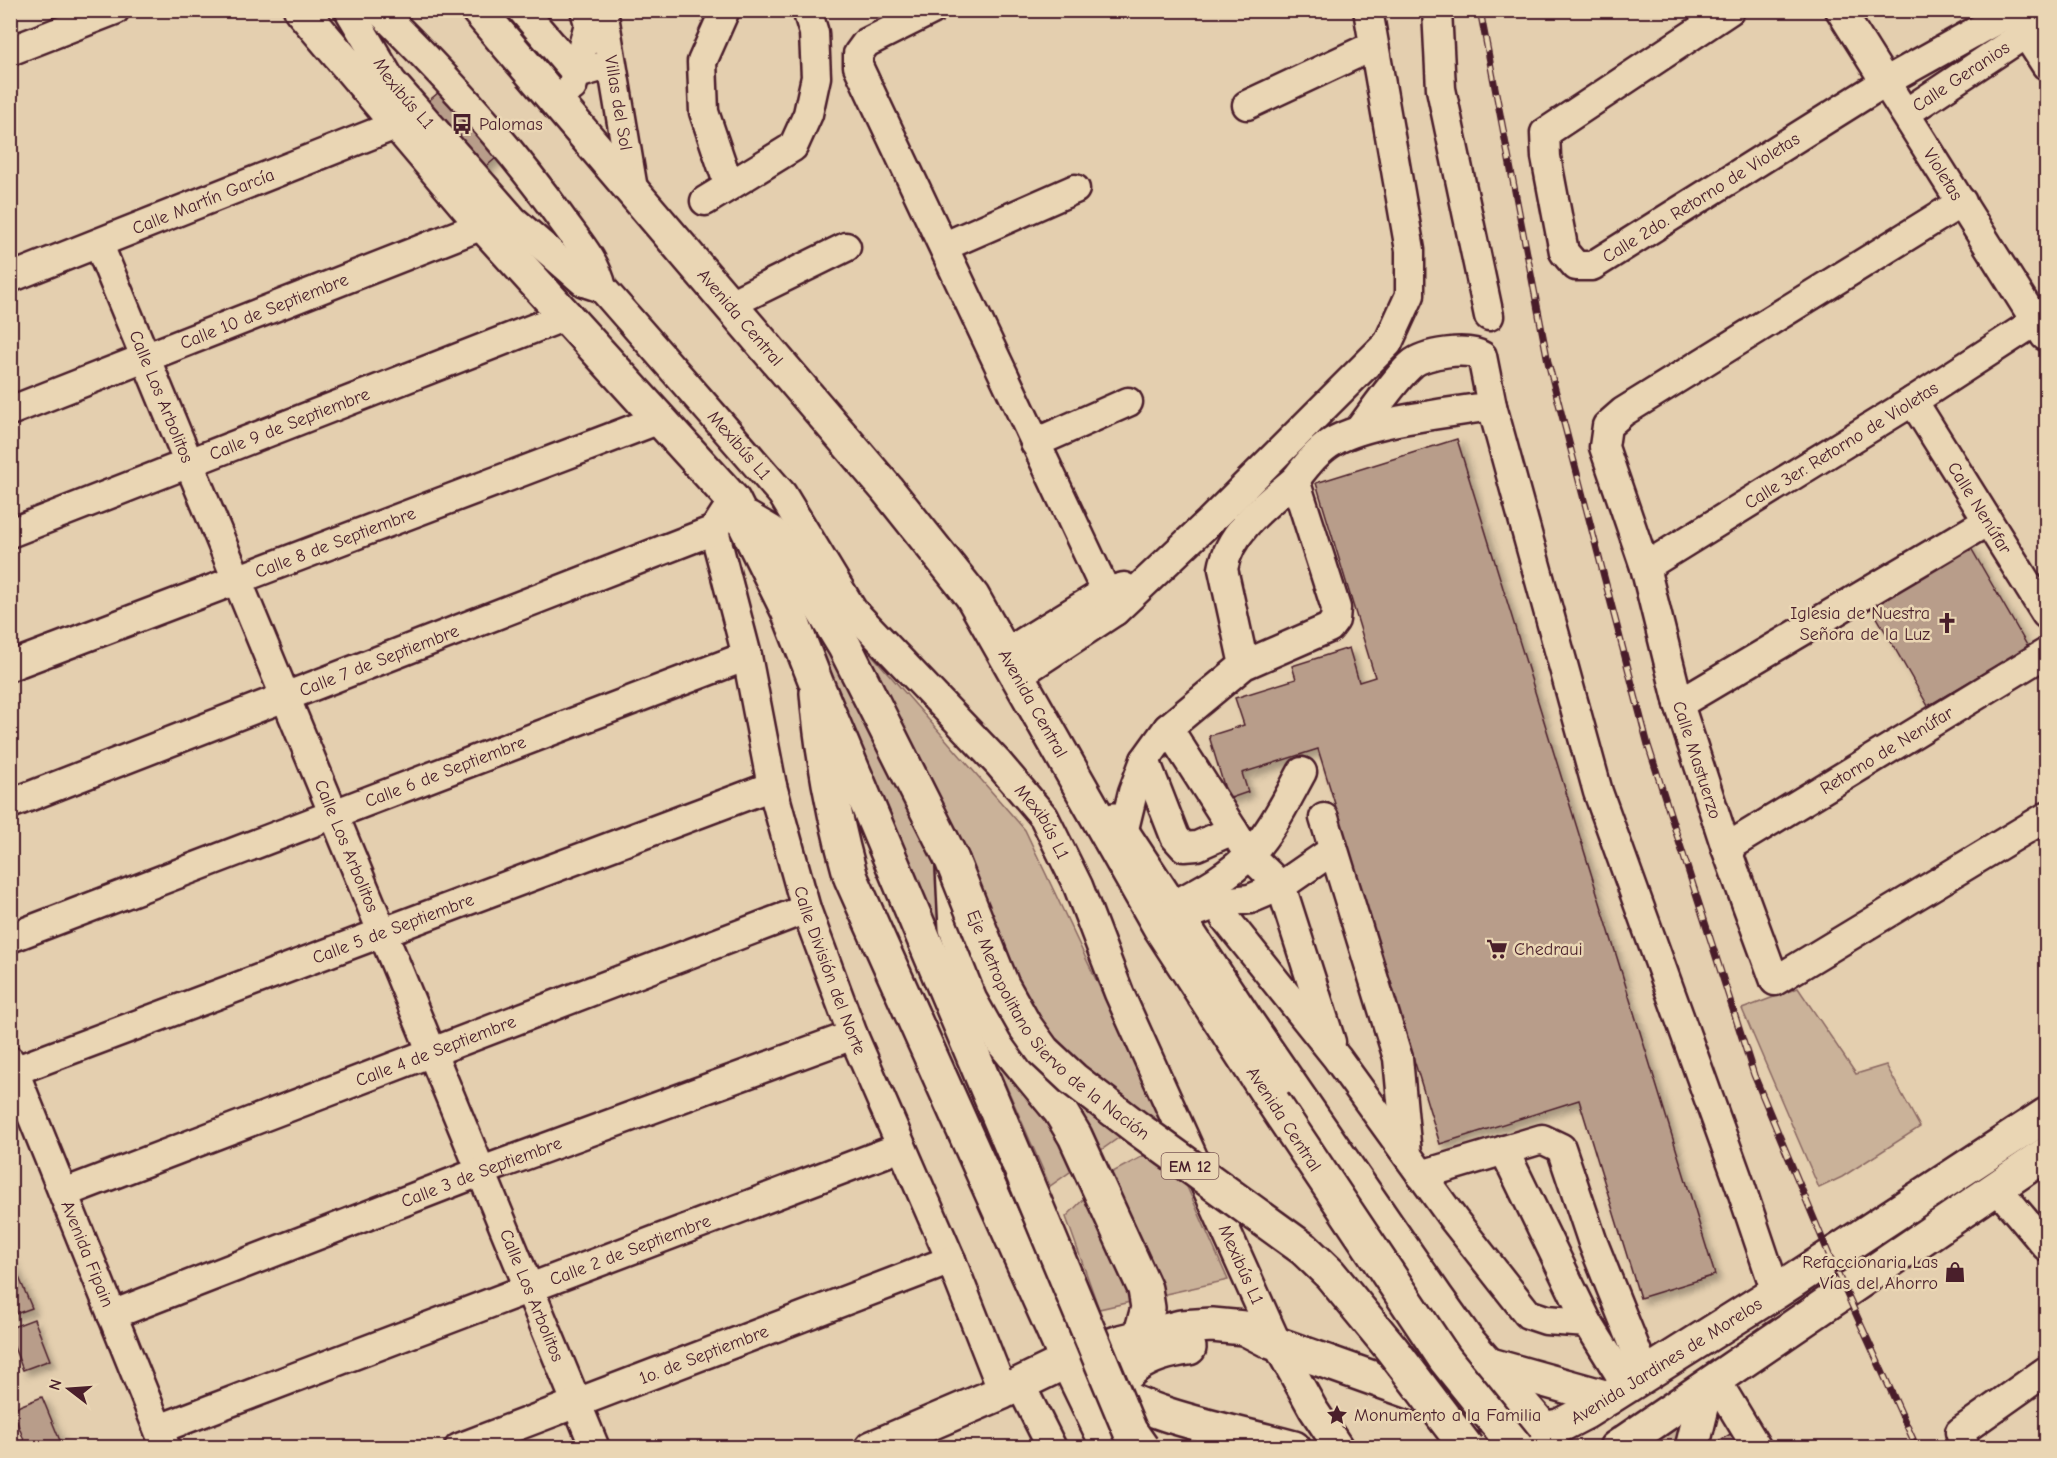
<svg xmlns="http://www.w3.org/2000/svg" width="2057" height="1458" viewBox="0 0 2057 1458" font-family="'Comic Neue',sans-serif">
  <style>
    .green { fill: #cab299; stroke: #8a6862; stroke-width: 1.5 }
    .building { fill: #b89d8a; stroke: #4a1f2b; stroke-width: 1.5; filter: url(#shadow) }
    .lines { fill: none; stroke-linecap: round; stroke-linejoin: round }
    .minor-casing { stroke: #4a1f2b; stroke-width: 33 }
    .major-casing { stroke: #4a1f2b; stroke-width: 38 }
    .highway-casing { stroke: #4a1f2b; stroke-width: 38 }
    .minor { stroke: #ead6b4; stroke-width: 28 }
    .major { stroke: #ead6b4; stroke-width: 33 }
    .highway { stroke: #ead6b4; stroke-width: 33 }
    .rail-casing { stroke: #4a1f2b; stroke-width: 7 }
    .rail { stroke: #ead6b4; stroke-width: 4.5; stroke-dasharray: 14; stroke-linecap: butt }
    .highway-bridge-casing { stroke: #4a1f2b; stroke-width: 38; stroke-linecap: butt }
    .highway-bridge { stroke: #ead6b4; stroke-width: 33 }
    .labels { text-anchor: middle; stroke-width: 5; stroke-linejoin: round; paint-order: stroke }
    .shield { fill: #ead6b4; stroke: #7a5654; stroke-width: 1.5 }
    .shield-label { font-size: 16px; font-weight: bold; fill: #4a1f2b }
    .street-label { font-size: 18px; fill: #4a1f2b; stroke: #ead6b4 }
    .poi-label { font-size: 18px; fill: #4a1f2b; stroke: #ead6b4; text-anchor: start }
  </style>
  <defs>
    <filter id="shadow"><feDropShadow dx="5.5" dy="5.5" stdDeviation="3" flood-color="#0004"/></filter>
  </defs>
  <rect width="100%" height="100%" fill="#e4cfaf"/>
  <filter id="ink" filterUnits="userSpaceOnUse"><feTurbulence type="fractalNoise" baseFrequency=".0167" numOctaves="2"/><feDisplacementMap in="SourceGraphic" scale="12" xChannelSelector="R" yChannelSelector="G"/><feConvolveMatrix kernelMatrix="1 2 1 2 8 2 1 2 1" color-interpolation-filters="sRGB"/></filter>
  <g filter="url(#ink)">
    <path class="green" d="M789,560L1025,830L1163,1121L1127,1132L1050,1186L867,768Z
      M1798,988L1856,1074L1886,1065L1920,1127L1842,1177L1819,1188L1742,1009Z
      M1169,1146L1228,1280L1099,1309L1066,1217L1107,1175L1147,1154Z
      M1683,1424L1681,1447H1646Z"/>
    <path class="building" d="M445,87L502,153L483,169L426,103Z
      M1457,439L1715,1275L1640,1298L1579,1100L1440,1144L1318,749L1242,773L1248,792L1228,799L1209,736L1244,725L1235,698L1296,679L1292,666L1349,648L1359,682L1375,677L1316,483Z
      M1967,541L2028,647L1928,706L1867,600Z
      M10,1256L32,1308L10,1316Z
      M34,1319L50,1360L23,1370L10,1337V1328Z
      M42,1397L63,1448H27L12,1409Z
      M1732,1433L1740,1448H1711L1710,1446Z"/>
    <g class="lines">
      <defs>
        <g id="minor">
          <path id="s1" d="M349,10L391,81L513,220L584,282L602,288"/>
          <path id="s2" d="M379,10C443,73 512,149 563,221C579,243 596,262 602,288L782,494L853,611L998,763L1044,817L1078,886L1119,993L1277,1344L1313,1409L1339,1448"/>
          <path d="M522,10L577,74L611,64"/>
          <path id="s3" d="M603,10L634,195"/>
          <path d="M725,10L702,62L704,112L729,186"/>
          <path d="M932,10L866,43L858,54V66L1115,611"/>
          <path d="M1437,10L1441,89L1489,316"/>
          <path id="s4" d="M1730,10L1545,133L1546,157L1564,252L1576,266H1592L1885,82L2014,10"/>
          <path id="s5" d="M1840,10L2045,336"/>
          <path d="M2026,34L2046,65"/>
          <path d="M10,51L115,10"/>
          <path d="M572,87L589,24L585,10"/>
          <path d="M1247,105L1373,46"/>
          <path id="s6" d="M1906,113L2046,20"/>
          <path d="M705,201L793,147L808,114L816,77L814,33L807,10"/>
          <path id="s7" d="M1962,202L1623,412L1607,426L1604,447L1645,567L1679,704L1726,848L1775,981L2046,817"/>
          <path id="s8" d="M99,245L595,1448"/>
          <path d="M945,246L1075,189"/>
          <path id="s9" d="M10,278L398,124"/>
          <path d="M728,305L846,247"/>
          <path id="s10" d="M1913,401L2046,614"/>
          <path id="s11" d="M10,411L483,225"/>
          <path d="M1359,430C1372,413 1397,376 1412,364C1425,353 1468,347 1482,356L1492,406L1598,792L1740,1185L1776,1292"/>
          <path d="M1035,443L1128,402"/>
          <path d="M1295,480C1306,466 1318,450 1334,441C1369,421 1449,413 1492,406"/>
          <path id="s12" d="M714,530L747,656L772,786L806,909L853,1035L951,1260L1003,1392"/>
          <path id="s13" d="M10,533L568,315"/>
          <path id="s14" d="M1645,567L1913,401L2036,321"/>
          <path d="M1006,653L1105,592L1124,587"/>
          <path id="s15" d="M10,666L660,419"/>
          <path d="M1018,675L1115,611L1209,522L1388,343L1410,295V250L1368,10"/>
          <path d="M1679,704L1988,521"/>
          <path d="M1168,728L1249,855L1281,886L1331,1042"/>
          <path d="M1145,760L1175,837L1184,847L1197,846L1233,830"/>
          <path id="s16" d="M10,804L714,530L725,513"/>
          <path d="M1324,818L1398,1058L1407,1154"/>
          <path d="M1123,833L1133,792L1145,760L1168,728L1244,665L1329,628L1335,620L1336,608L1295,480C1267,504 1229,531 1223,569L1244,665"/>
          <path id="s17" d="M1726,848L2046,653"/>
          <path d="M1172,906C1198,892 1228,877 1249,855C1272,831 1286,801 1302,772"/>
          <path d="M1198,911L1223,902L1250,899L1281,886L1333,850"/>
          <path d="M1225,918L1337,1058L1454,1220L1528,1314L1546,1320L1588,1323"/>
          <path id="s18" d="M10,938L747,656"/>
          <path id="s19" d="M10,1061L165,1446"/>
          <path id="s20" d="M14,1071L772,786"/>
          <path d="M1504,1150L1588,1323L1627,1386"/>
          <path d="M1421,1175L1542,1139L1561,1148L1593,1243L1646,1375"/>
          <path d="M1997,1188L2046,1246"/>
          <path id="s21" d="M64,1193L806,909"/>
          <path id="s22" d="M112,1315L482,1171L853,1035"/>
          <path d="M1716,1380L1757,1448"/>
          <path d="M1020,1384L1052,1448"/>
          <path id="s23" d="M159,1429L901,1147"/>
          <path id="s24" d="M459,1448L951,1260"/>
          <path d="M1965,1448L1960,1432L2046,1371"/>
        </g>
        <g id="major">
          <path d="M817,693C822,757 834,817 851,878L1067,1361L1109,1448"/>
          <path d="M1114,820L1247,1022L1436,1297L1466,1339L1548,1434"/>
          <path d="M953,868L956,928L972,978L1003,1042L1060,1111L1075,1136L1145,1289L1148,1308L1140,1337"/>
          <path d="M1486,1369L1487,1364L1608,1398"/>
          <path d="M1097,1382C1149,1418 1233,1431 1294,1448"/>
          <path d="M1104,1412C1122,1369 1143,1354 1189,1348"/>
          <path id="s25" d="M872,1448L1003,1392L1067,1361L1120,1342L1181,1327L1212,1325L1244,1328L1271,1342L1451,1406L1525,1426L1543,1429L1559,1426L1586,1412L1776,1292L2046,1115"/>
          <path d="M1616,1448L2046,1154"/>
          <path d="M1692,1448L1707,1387"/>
        </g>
        <g id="highway">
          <path d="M301,10L483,225L733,500L788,611L817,685L1018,1162"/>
          <path id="s26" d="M478,10L886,488L972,596L1161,929L1273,1102"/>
          <path d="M748,519L770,532L787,551L845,647L952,860"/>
        </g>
      </defs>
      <use href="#minor" class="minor-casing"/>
      <use href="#major" class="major-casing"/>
      <use href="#highway" class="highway-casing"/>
      <use href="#minor" class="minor"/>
      <use href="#major" class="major"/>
      <use href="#highway" class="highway"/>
      <defs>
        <path id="rail" d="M1480,10L1548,362L1648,745L1754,1075L1830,1257L1917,1448"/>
      </defs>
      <use href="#rail" class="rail-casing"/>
      <use href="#rail" class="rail"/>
      <defs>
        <g id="highway-bridge">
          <path id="s27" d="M952,860L1002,985L1025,1026L1043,1051L1073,1079L1137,1128L1304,1249L1330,1274L1391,1348L1467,1448"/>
          <path d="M1273,1102L1445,1359L1517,1448"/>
          <path d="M1018,1162L1130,1431L1142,1448"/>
        </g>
      </defs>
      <use href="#highway-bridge" class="highway-bridge-casing"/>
      <use href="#highway-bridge" class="highway-bridge"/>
    </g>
  </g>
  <defs>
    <symbol id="bus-bare" viewBox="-9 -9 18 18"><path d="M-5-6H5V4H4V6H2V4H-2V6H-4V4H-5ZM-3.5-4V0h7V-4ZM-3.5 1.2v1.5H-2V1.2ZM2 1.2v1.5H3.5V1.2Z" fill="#4a1f2b" stroke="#ead6b4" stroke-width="2.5" paint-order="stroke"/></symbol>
    <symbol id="church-bare" viewBox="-9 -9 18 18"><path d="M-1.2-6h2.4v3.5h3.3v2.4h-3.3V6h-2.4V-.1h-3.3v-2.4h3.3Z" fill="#4a1f2b" stroke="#ead6b4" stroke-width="2.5" paint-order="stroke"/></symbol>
    <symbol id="supermarket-bare" viewBox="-9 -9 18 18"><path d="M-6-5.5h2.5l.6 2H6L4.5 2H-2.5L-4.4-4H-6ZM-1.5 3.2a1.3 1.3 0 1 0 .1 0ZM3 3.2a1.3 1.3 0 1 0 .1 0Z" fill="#4a1f2b" stroke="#ead6b4" stroke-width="2.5" paint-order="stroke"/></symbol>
    <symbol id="shop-bare" viewBox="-9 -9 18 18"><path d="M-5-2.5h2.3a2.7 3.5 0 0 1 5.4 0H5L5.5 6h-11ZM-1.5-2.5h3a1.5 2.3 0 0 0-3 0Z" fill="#4a1f2b" stroke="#ead6b4" stroke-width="2.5" paint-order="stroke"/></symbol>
    <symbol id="sight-bare" viewBox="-9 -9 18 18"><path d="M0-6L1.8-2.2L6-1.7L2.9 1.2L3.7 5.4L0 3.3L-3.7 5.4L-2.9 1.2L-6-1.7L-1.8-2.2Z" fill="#4a1f2b" stroke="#ead6b4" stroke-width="2.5" paint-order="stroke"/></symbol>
  </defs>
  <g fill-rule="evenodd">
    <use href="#bus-bare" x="447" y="109" width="30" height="30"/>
    <use href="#church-bare" x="1932" y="608" width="30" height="30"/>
    <use href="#supermarket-bare" x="1482" y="934" width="30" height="30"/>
    <use href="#shop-bare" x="1940" y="1257" width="30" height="30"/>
    <use href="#sight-bare" x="1322" y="1400" width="30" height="30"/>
  </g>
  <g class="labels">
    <rect class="shield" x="1161.5" y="1153" width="57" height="26" rx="4.5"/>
    <g class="shield-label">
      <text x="1190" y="1172">EM 12</text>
    </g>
    <g class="street-label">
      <text dy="6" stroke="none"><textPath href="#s6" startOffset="66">Calle Geranios</textPath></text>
      <text dy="6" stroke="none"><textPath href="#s1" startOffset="100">Mexibús L1</textPath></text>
      <text dy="6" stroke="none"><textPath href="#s3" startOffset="94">Villas del Sol</textPath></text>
      <text dy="6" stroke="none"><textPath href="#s5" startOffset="194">Violetas</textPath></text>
      <text dy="6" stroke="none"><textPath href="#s4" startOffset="506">Calle 2do. Retorno de Violetas</textPath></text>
      <text dy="6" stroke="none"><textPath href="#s9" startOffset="208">Calle Martín García</textPath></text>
      <text dy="6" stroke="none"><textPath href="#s11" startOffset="273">Calle 10 de Septiembre</textPath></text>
      <text dy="6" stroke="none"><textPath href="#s26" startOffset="404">Avenida Central</textPath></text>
      <text dy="6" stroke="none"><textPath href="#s8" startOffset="164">Calle Los Arbolitos</textPath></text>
      <text dy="6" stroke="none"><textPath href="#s13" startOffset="300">Calle 9 de Septiembre</textPath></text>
      <text dy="6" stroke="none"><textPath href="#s2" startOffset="567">Mexibús L1</textPath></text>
      <text dy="6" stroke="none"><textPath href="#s14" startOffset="231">Calle 3er. Retorno de Violetas</textPath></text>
      <text dy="6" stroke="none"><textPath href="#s10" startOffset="126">Calle Nenúfar</textPath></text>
      <text dy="6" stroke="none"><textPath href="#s15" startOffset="348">Calle 8 de Septiembre</textPath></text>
      <text dy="6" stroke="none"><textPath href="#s16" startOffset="396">Calle 7 de Septiembre</textPath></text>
      <text dy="6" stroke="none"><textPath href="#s26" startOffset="890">Avenida Central</textPath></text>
      <text dy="6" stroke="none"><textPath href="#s17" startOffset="188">Retorno de Nenúfar</textPath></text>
      <text dy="6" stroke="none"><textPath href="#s7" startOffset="768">Calle Mastuerzo</textPath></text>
      <text dy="6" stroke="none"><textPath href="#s18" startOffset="466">Calle 6 de Septiembre</textPath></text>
      <text dy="6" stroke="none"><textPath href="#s2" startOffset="1053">Mexibús L1</textPath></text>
      <text dy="6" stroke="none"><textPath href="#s8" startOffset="650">Calle Los Arbolitos</textPath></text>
      <text dy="6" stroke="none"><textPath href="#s20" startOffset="405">Calle 5 de Septiembre</textPath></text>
      <text dy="6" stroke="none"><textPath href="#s12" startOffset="456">Calle División del Norte</textPath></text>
      <text dy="6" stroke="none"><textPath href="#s27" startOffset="201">Eje Metropolitano Siervo de la Nación</textPath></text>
      <text dy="6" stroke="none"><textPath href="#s21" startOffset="398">Calle 4 de Septiembre</textPath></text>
      <text transform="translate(1284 1119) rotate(57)" y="6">Avenida Central</text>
      <text dy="6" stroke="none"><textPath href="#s22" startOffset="396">Calle 3 de Septiembre</textPath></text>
      <text dy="6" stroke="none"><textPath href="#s23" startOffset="504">Calle 2 de Septiembre</textPath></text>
      <text dy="6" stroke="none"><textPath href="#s19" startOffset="208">Avenida Fipain</textPath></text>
      <text dy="6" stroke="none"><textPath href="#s2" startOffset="1539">Mexibús L1</textPath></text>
      <text dy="6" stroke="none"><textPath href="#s8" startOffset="1136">Calle Los Arbolitos</textPath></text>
      <text dy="6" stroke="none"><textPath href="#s24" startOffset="262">1o. de Septiembre</textPath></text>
      <text dy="6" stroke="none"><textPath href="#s25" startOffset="854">Avenida Jardines de Morelos</textPath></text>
    </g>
    <g class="poi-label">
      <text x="479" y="130">Palomas</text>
      <text x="1930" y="619" text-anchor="end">Iglesia de Nuestra<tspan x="1930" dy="21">Señora de la Luz</tspan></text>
      <text x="1514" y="955">Chedraui</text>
      <text x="1938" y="1268" text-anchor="end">Refaccionaria Las<tspan x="1938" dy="21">Vías del Ahorro</tspan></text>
      <text x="1354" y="1421">Monumento a la Familia</text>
    </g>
  </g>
  <rect width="2057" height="1458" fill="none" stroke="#ead6b4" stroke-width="36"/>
  <rect x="18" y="18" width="2021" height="1422" fill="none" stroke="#4a1f2b" stroke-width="2" filter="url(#ink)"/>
  <g transform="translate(69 1389) rotate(287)" stroke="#ead6b4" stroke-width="4.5" paint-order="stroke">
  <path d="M0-4.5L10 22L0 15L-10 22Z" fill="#4a1f2b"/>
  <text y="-9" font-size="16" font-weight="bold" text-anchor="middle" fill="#4a1f2b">N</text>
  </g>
</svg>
